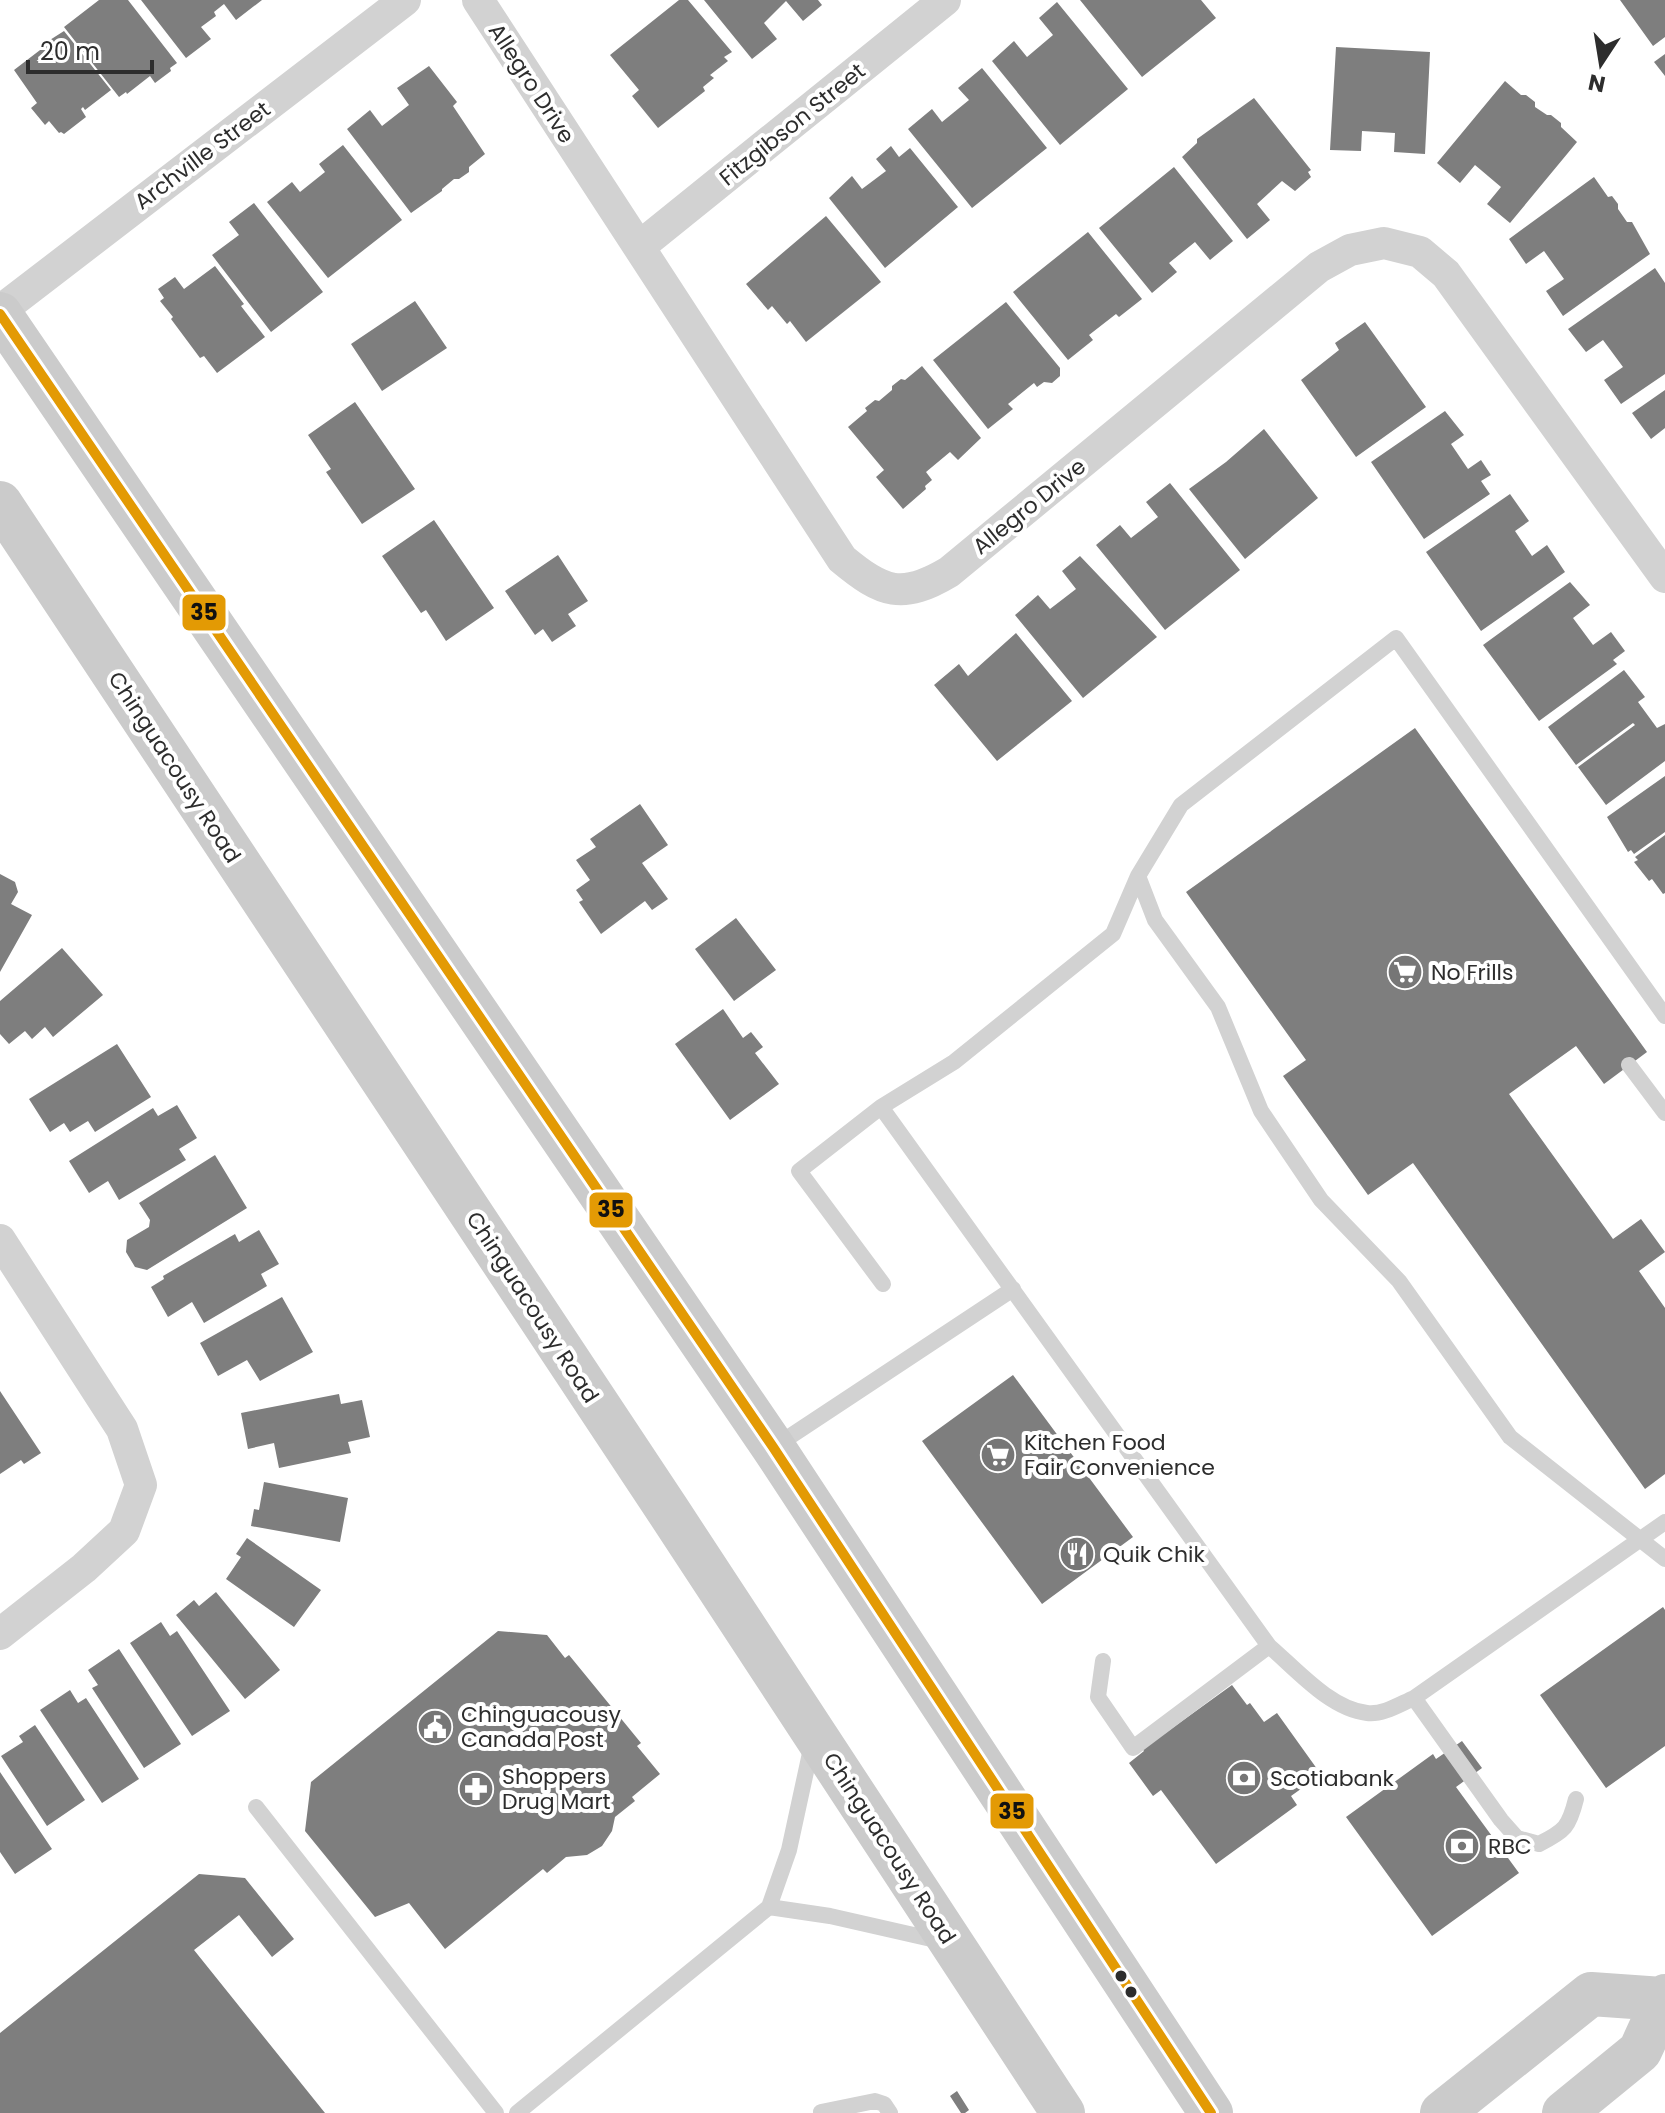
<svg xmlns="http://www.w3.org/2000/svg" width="1665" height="2113" viewBox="0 0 1665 2113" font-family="Poppins,sans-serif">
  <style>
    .building { fill: #7e7e7e }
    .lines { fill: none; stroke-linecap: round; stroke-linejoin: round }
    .lane { stroke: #d2d2d2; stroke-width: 16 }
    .street { stroke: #d2d2d2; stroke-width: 32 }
    .secondary { stroke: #cbcbcb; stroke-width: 44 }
    .bus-1-casing { stroke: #fff; stroke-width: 16 }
    .bus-1 { stroke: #e39a04; stroke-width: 10 }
    .bus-dot { fill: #2d2d2d; stroke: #fff; stroke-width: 3 }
    .labels { text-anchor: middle; stroke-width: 8; stroke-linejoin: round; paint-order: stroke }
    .street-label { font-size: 22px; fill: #2d2d2d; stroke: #fff }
    .poi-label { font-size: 22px; fill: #2d2d2d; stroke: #fff; text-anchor: start }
    .line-badge { stroke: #fff; stroke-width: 3 }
    .pale-badge-label { font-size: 22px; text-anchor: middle; font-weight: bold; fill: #111 }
  </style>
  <rect width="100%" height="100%" fill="#fff"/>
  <path class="building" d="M99,0H128L177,63L170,68L171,71L155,83L150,76L127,94L126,92L119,97L64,27Z
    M141,0H262L236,20L224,4L214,12L216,16L201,27L211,39L186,58Z
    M679,0H688L732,52L724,57L728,61L710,75L714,78L703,87L705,91L658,128L632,96L639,90L610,55Z
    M704,0H818L822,5L803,21L786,1L764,23L777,39L752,59Z
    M1080,0H1201L1216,18L1142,77Z
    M1620,0H1665V37L1653,46Z
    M1057,2L1128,89L1060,145L992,61L1014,41L1027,57L1053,35L1039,18Z
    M64,31L111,90L85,110L83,107L81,109L86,117L64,134L61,132L59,133L49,121L45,125L31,108L37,103L14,70L44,47L42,45Z
    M1336,47L1430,52L1425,154L1394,152L1395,133L1362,131L1361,151L1330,150Z
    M1665,54V76L1654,62Z
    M429,66L457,102L453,106L485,154L469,167V172L459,179H454L442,189V191L411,213L347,129L370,110L382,126L409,105L397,88Z
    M982,68L1047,148L972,208L908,129L932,109L942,122L969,100L958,88Z
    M1505,81L1521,95H1526L1535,102V107L1547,115H1551L1561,123V127L1577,142L1510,223L1487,204L1501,187L1475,165L1460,183L1437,163Z
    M1254,98L1311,170L1308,172L1311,177L1295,191L1282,181L1257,204L1270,220L1247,239L1182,157L1197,143V139Z
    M343,145L402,220L328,278L267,202L292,182L300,192L325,172L319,164Z
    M891,146L899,157L910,148L958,207L885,268L829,198L852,176L862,189L886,171L876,159Z
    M1174,167L1233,241L1210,260L1195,242L1169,263L1177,272L1152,293L1099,228Z
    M1594,177L1608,197L1612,196L1618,204V209L1627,222H1632L1650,254L1563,316L1546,291L1564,279L1544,251L1526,264L1509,239Z
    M254,203L323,292L271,332L212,255L239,235L229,222Z
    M826,216L881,282L806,342L790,321L787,324L772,306L768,310L746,284Z
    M1088,232L1142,299L1119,317L1116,314L1089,335L1093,340L1068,360L1013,292Z
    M215,266L244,304L241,306L265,337L217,373L204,356L200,358L171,319L173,317L160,301L164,298L158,289L175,277L184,289Z
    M1655,268L1665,283V374L1621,404L1604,380L1623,367L1603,340L1586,352L1568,329Z
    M415,301L447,348L382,391L351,344Z
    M1006,302L1060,368V376L1052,383L1044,382L1037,387L1034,383L1008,404L1013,409L988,429L933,360Z
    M1365,322L1426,407L1356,457L1301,380L1339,350L1335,343Z
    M922,366L981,438L958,460L950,452L926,472L932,480L925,486L926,489L903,509L876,477L884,470L848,427L867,411L865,408L875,400L879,401L892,390V386L901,379L905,380Z
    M1665,390V428L1651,439L1632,413Z
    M355,402L415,489L362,524L326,472L331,469L308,435Z
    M1445,411L1464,435L1451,444L1468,469L1481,460L1491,475L1481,481L1490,494L1424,539L1371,462Z
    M1264,429L1318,498L1245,559L1189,489L1226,462Z
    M1170,483L1240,570L1165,630L1096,545L1120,525L1131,538L1158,517L1146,502Z
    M1510,494L1529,521L1515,531L1532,556L1547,545L1565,572L1481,631L1426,552Z
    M434,520L494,608L446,641L426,610L421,613L382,556Z
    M558,555L588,601L568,614L576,626L552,642L543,629L535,635L505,591Z
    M1080,556L1157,637L1083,698L1015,615L1038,595L1050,609L1076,589L1062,571Z
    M1570,582L1590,605L1573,618L1593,645L1611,632L1625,651L1613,660L1617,664L1539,721L1483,645Z
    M1016,633L1072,701L997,761L934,685L959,664L968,676Z
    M1624,670L1645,697L1638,702L1657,728L1665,724V761L1606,805L1578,767L1635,725L1633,723L1576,765L1548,727Z
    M1415,728L1647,1052L1604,1084L1576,1046L1509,1094L1613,1239L1641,1219L1665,1252L1639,1271L1665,1308V1474L1645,1489L1413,1163L1368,1195L1283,1076L1306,1060L1186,892Z
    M1665,776V832L1634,854L1631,850L1628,852L1607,817Z
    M640,804L668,845L642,863L668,899L652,910L645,901L601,934L579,902L583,900L576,890L590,880L576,860L596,847L590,839Z
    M1665,835V893L1663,894L1652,879L1649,881L1634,862L1638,860L1635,857Z
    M0,874L15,882L18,892L11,904L32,915L0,972Z
    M736,918L776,970L734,1001L695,949Z
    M62,948L103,995L53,1037L45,1027L32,1039L25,1031L9,1044L0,1034V1001Z
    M723,1009L743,1038L751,1032L763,1047L755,1053L779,1084L730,1120L675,1044Z
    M117,1044L151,1097L95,1132L88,1121L70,1132L64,1123L50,1132L29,1099Z
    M177,1105L197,1138L179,1149L186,1160L119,1200L108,1181L89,1193L69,1161L153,1108L158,1116Z
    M215,1155L247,1208L147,1270L135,1267L126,1252L127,1240L149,1227L150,1220L139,1203Z
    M259,1230L279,1264L261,1274L267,1286L204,1323L192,1302L168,1317L151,1287L164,1279L163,1276L235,1234L239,1242Z
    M282,1297L313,1352L260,1381L247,1360L218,1376L200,1343Z
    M1013,1375L1133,1537L1042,1604L922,1441Z
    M0,1391L41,1453L24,1464L21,1460L0,1474Z
    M339,1394L341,1404L362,1400L370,1437L348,1442L351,1453L279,1468L274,1443L248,1449L241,1413Z
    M264,1482L348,1498L340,1542L251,1526L254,1509L259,1510Z
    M247,1538L321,1590L294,1627L226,1579L241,1557L236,1554Z
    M216,1592L280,1670L245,1699L176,1615L194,1600L199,1606Z
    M1663,1607L1665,1610V1746L1606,1788L1540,1695Z
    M161,1622L170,1636L177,1631L230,1711L192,1736L130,1643Z
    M498,1631L547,1635L565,1658L569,1655L641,1743L637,1746L660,1774L632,1797L635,1801L615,1817L612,1831L602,1846L587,1855L566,1857L547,1873L543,1869L445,1949L409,1903L375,1917L305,1831L311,1782Z
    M119,1649L181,1744L144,1768L92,1688L98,1685L88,1670Z
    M1232,1685L1247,1705L1250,1703L1264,1722L1277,1713L1325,1780L1316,1787L1312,1781L1291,1796L1297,1805L1216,1864L1161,1790L1153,1796L1129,1763L1144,1751L1134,1738L1164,1734Z
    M70,1690L78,1703L86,1698L139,1779L102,1803L40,1710Z
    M35,1725L85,1800L47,1826L1,1756L23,1742L19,1736Z
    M1462,1741L1482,1768L1456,1787L1519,1873L1432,1936L1346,1817L1433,1754L1436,1759Z
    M0,1772L52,1849L15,1874L0,1852Z
    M199,1874L245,1878L294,1939L272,1957L239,1915L194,1950L325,2113H0V2033Z
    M957,2091L969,2110L965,2113H961L950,2096Z"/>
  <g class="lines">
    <path class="lane" d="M1138,876L1155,920L1218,1007L1261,1111L1321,1200L1399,1281L1510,1437L1665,1559
      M1629,1065L1665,1113
      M881,1107L1269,1646C1296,1669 1330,1709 1367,1713C1383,1715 1400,1704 1414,1698L1665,1522
      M883,1284L799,1171L881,1107L954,1062L1113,934L1138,876L1181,805L1396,638L1665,1016
      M774,1447L1013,1289
      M1103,1661L1098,1697L1133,1748L1269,1646
      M1414,1698L1501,1820L1517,1838L1539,1844C1565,1831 1569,1827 1576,1799
      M256,1807L496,2113
      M769,1907L830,1916L940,1941
      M821,2112L875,2101L884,2104L890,2113
      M517,2113L769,1907L789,1850L812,1744"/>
    <path class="street" d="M478,0L842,559C883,593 902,600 949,572L1319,267L1350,250L1384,243L1420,252L1446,274L1665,577
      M639,247L945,0
      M0,311L405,0
      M0,1240L122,1429L141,1485L124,1531L84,1568L0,1634"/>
    <path class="secondary" d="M0,314L773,1447L1211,2113
      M0,503L669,1512L1063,2113
      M1442,2113L1591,1994L1662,1999
      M1564,2113L1640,2051L1665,1996"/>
    <defs>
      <path id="bus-1" d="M0,314L773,1447L1211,2113"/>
    </defs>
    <use href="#bus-1" class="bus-1-casing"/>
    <use href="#bus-1" class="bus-1"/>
  </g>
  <defs>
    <symbol id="supermarket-disc" viewBox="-11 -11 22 22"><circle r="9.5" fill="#767676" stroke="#fff"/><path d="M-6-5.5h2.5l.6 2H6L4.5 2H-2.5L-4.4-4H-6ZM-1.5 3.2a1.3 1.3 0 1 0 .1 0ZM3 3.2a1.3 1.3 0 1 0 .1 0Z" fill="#fff"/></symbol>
    <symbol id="restaurant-disc" viewBox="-11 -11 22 22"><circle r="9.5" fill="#767676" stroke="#fff"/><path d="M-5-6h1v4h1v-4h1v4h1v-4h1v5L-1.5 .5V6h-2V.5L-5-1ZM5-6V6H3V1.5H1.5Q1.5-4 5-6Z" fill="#fff"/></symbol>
    <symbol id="civic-disc" viewBox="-11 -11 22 22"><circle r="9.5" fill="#767676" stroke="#fff"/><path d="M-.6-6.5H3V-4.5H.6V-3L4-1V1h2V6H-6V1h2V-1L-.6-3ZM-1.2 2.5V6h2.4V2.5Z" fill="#fff"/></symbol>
    <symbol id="bank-disc" viewBox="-11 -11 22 22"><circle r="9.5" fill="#767676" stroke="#fff"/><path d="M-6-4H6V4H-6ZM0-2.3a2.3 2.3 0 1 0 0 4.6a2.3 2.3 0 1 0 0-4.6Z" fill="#fff"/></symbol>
    <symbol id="pharmacy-disc" viewBox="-11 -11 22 22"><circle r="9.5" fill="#767676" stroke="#fff"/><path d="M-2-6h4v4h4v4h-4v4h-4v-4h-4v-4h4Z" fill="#fff"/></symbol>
  </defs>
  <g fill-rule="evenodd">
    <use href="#supermarket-disc" x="1385" y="952" width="40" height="40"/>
    <use href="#supermarket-disc" x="978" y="1435" width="40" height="40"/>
    <use href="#restaurant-disc" x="1057" y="1534" width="40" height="40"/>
    <use href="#civic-disc" x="415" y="1707" width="40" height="40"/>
    <use href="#bank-disc" x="1224" y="1758" width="40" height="40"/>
    <use href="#pharmacy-disc" x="456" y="1769" width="40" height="40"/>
    <use href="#bank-disc" x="1442" y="1826" width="40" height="40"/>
  </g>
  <g class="bus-dot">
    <circle cx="1121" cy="1976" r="7"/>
    <circle cx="1131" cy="1992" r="7"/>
  </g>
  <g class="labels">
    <g class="street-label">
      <text transform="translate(532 83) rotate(57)" y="8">Allegro Drive</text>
      <text transform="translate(792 124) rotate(-39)" y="8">Fitzgibson Street</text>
      <text transform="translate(202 155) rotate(-37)" y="8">Archville Street</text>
      <text transform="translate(1029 506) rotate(-39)" y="8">Allegro Drive</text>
      <text transform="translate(175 767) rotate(57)" y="8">Chinguacousy Road</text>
      <text transform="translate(533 1307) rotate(57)" y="8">Chinguacousy Road</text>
      <text transform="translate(890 1848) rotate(57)" y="8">Chinguacousy Road</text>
    </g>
    <g class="poi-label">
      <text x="1431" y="980">No Frills</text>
      <text x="1024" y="1450">Kitchen Food<tspan x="1024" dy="25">Fair Convenience</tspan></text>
      <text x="1103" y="1562">Quik Chik</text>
      <text x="461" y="1722">Chinguacousy<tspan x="461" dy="25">Canada Post</tspan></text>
      <text x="502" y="1784">Shoppers<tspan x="502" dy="25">Drug Mart</tspan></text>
      <text x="1270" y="1786">Scotiabank</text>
      <text x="1488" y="1854">RBC</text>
    </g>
  </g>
  <g class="line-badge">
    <rect x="181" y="593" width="46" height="39" rx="8" fill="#e39a04"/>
    <rect x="588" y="1191" width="46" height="38" rx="8" fill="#e39a04"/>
    <rect x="989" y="1792" width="46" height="38" rx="8" fill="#e39a04"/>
  </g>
  <g class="pale-badge-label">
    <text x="204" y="620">35</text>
    <text x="611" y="1217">35</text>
    <text x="1012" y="1819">35</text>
  </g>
  <g transform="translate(1601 64) rotate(192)" stroke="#ffffff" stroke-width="6" paint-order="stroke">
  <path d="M0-6L14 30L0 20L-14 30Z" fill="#2d2d2d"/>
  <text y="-12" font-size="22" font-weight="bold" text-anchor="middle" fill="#2d2d2d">N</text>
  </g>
  <path d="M28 60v12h124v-12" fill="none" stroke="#2d2d2d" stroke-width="4"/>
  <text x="40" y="60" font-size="24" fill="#2d2d2d" stroke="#ffffff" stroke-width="6" paint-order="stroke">20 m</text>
</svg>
